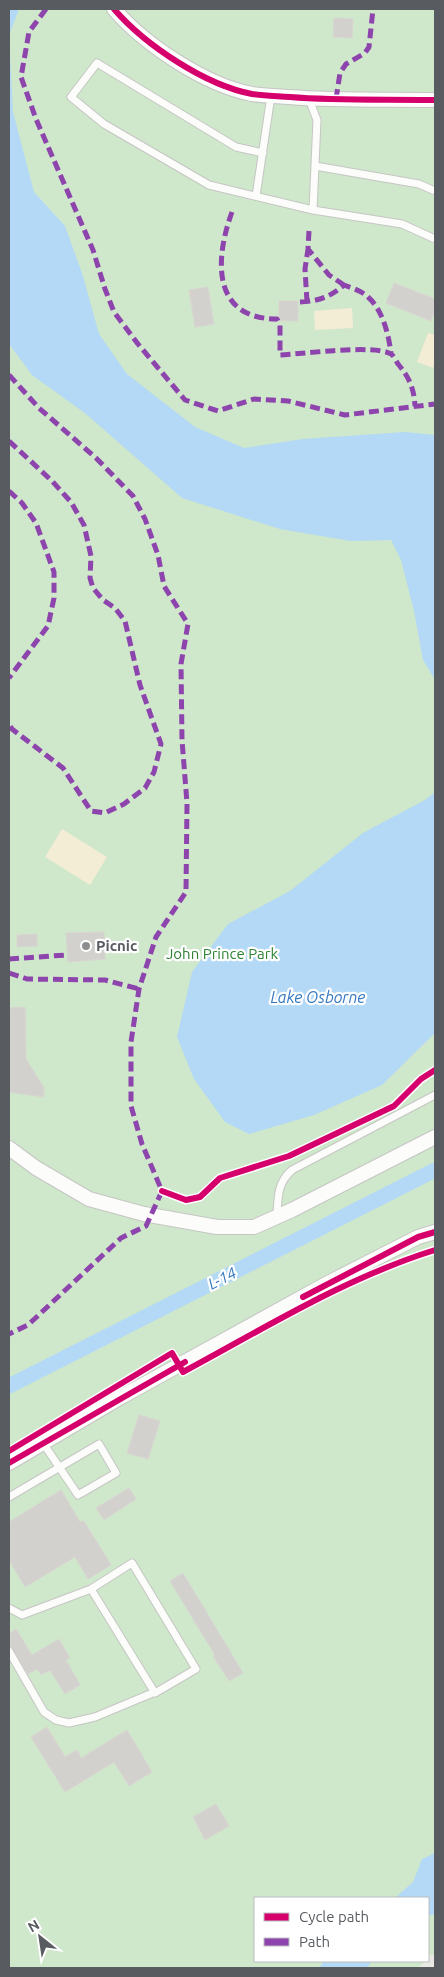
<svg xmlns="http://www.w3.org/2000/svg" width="444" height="1977" viewBox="0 0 444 1977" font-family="Ubuntu,sans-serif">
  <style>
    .green { fill: #cfe7cb }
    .sand { fill: #f4edd5 }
    .water { fill: #b3d9f6 }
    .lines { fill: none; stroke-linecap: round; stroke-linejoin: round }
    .canal { stroke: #b3d9f6; stroke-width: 15 }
    .building { fill: #d2d1cd; stroke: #d9d6d1 }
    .service-casing { stroke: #c6c6c4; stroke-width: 9 }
    .minor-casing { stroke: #c6c6c4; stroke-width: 16 }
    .service { stroke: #fcfcfb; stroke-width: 7 }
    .minor { stroke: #fcfcfb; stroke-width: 14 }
    .quiet { stroke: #8e44ad; stroke-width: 5; stroke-dasharray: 10 5; stroke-linecap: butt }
    .cycleway-casing { stroke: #fff; stroke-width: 9 }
    .cycleway { stroke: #d6006c; stroke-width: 6 }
    .poi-dot { fill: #8b8d8e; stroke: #fff; stroke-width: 2 }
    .labels { text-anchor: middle; stroke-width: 4.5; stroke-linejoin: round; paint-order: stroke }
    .poi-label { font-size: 15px; font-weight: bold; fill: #585c61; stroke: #fff; text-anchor: start }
    .park-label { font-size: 15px; fill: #2e8332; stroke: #fff }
    .water-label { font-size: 16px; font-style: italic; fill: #3679c0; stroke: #fff }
  </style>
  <rect width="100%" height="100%" fill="#eae8e2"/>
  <path class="green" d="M9,9H435V1955H429L428,1957V1898H255V1961H425L418,1968H9Z"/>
  <path class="sand" d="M352,308L353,328L315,330L314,311Z
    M428,333L435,335V361L433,368L417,362Z
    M62,829L107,857L90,885L45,857Z"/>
  <path class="water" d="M9,9H19L9,35L13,112L34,192L65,226L83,276L99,334L127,374L195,427L244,448L303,439L405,432L435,435V680L423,660L414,611L401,560L391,540L351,541L280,529L182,498L86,414L32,375L9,344Z
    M435,792V1033L382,1085L314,1115L249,1134L225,1122L194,1079L177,1037L192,972L228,924L290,891L363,833L425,800Z
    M435,1853V1914L428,1916V1898H395L413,1882L422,1859Z
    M324,1961H372L367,1968H319Z"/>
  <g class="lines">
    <path class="canal" d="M9,1386L435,1170"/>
  </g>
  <path class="building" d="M334,18L353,19L352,38L333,37Z
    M394,283L435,299V310L431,321L386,303Z
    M208,287L214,324L195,327L189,290Z
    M279,301H298V321H279Z
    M104,932L105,959L68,962L66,933Z
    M37,934V946L17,947V935Z
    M25,1007L26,1059L44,1088V1097L9,1092V1008Z
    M139,1415L160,1421L148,1459L127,1453Z
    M129,1488L136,1499L104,1520L96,1508Z
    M61,1490L80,1522L84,1521L111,1565L88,1579L75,1557L25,1587L9,1560V1522Z
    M183,1573L243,1673L229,1681L213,1656L215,1655L170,1581Z
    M16,1629L32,1655L59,1639L70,1658L66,1660L80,1685L65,1694L50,1670L41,1675L37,1669L28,1674L9,1643V1634Z
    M47,1727L65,1757L77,1750L81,1758L127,1730L152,1772L129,1786L114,1762L65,1792L31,1737Z
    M216,1804L229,1826L205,1840L193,1817Z"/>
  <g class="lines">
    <defs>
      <path id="service" d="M263,153L236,147L97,63L71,97L104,124L209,185L313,210L317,120L309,99
        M315,166L419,184L435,191
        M256,196L271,96
        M313,210L402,224L435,239
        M277,1216C278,1198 277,1183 292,1170L435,1095
        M9,1497L99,1444L116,1473L78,1495L43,1443
        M9,1608L22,1615L91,1589L132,1563L196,1669L155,1693L91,1589
        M9,1651L44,1712L56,1720L69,1723L95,1717L155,1692"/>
      <path id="minor" d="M114,9C145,45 205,85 252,94C264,96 278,96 290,97C338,101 387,99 435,100
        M9,1148L36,1168L89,1199L144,1214L217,1227H254L292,1210L435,1137
        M9,1463L121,1397L328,1283L418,1237L435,1232"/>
    </defs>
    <use href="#service" class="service-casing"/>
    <use href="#minor" class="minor-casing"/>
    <use href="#service" class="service"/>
    <use href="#minor" class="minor"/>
    <path class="quiet" d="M46,9L29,32L21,77L36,119L93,250L105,289L114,312L138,344L185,400L218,411L254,399L288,401L345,415L435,404
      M336,99L340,73L346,64L365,53L369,47L373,9
      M232,212C215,258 211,319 277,319L280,325V355C302,354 375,344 391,354C394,356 396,361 398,364C409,377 414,388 415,406
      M309,231L308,249L329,275L344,285
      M300,302C319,301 330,297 344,285C352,288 362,291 368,297C383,310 389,336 391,354
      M307,302L305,269L308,249
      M9,375L39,408L96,458L133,496L145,519L158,555L164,586L188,624L181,664L182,740L187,803L186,892L156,937L139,989L131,1042V1106L142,1144L162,1191L146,1226L121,1238L28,1325L9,1334
      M9,441L52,481L71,502L84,525L91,556L90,578L93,588L103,600L115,608L125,621L140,685L161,744L154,772L145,788L124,804L105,813L91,811L63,768L12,729L9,724
      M9,491L22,503L36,523L54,572V598L48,626L9,678
      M9,959L66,955
      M9,973L27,979L105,980L139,989"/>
    <defs>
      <path id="cycleway" d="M114,9C145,45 205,85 252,94C264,96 278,96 290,97C338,101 387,99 435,100
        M162,1191L186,1200L200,1197L220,1178L289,1156L394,1106L421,1079L435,1070
        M303,1297L418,1237L435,1232
        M9,1451L172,1353L183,1372C265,1328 345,1278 435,1250
        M9,1463L185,1362"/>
    </defs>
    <use href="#cycleway" class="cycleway-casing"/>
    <use href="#cycleway" class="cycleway"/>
  </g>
  <circle class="poi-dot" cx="86" cy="946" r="5"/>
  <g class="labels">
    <g class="poi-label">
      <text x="96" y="951">Picnic</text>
    </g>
    <g class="park-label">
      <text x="222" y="959">John Prince Park</text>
    </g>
    <g class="water-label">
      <text x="318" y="1003">Lake Osborne</text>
      <text transform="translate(222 1278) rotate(-27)" y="6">L-14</text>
    </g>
  </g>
  <rect width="444" height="1977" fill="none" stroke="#585c61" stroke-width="20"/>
  <rect x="254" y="1897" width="175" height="65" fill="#ffffff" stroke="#bcbec0"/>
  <rect x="264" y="1913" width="25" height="8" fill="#d6006c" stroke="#bcbec0"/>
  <text x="299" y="1922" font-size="15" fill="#585c61">Cycle path</text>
  <rect x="264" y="1938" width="25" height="8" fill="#8e44ad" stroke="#bcbec0"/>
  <text x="299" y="1947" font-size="15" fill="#585c61">Path</text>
  <g transform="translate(40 1937) rotate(330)" stroke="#ffffff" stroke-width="4" paint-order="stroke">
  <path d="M0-4L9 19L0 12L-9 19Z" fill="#585c61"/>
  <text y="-8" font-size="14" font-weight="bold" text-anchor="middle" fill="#585c61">N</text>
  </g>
</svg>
